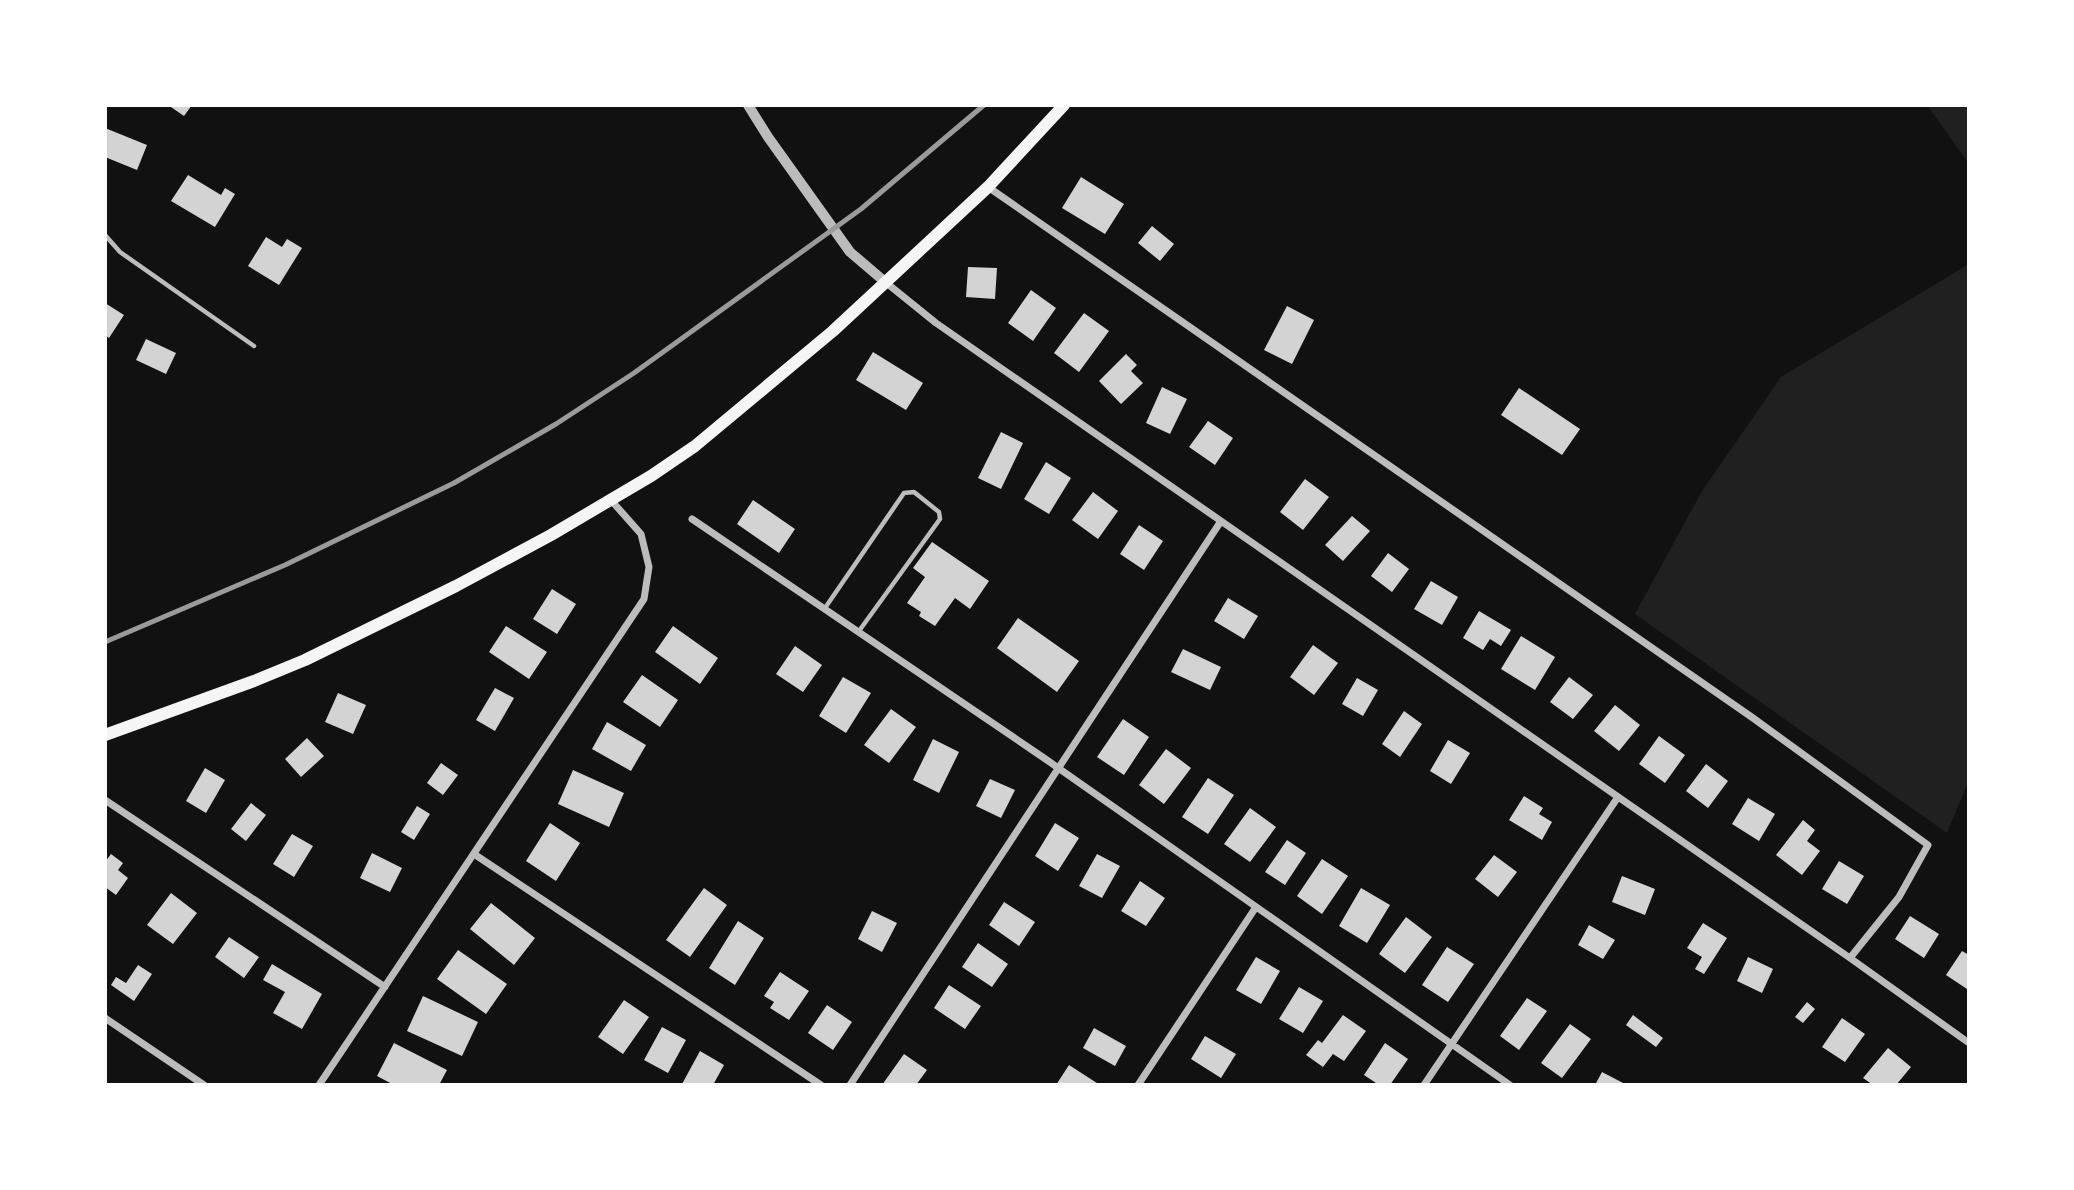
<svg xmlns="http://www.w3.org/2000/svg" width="2074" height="1190" viewBox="0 0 2074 1190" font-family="Helvetica,sans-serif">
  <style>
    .green { fill: #202020 }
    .building { fill: #d3d3d3 }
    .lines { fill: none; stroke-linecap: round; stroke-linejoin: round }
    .service { stroke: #bcbcbc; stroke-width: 4.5 }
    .minor { stroke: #bcbcbc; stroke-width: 7 }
    .tertiary { stroke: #bcbcbc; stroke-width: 10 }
    .secondary { stroke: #f5f5f5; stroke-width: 12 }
    .rail { stroke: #9a9a9a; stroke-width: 5 }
  </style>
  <rect width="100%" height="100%" fill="#111"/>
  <path class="green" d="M1927,105H1969V164Z
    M1969,264V780L1947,833L1635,614L1702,491L1781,377Z"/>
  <path class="building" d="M168,105H192L184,116Z
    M105,128L147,145L137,170L105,157Z
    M188,175L221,195L225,188L235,194L215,227L171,201Z
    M1081,177L1124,204L1105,234L1062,208Z
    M1152,226L1174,244L1160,261L1138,243Z
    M266,237L282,247L287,239L302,248L279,285L248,266Z
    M968,267L997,268L995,299L966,297Z
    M1031,290L1056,308L1033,341L1008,323Z
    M105,303L124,315L109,338L105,335Z
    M1287,306L1314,320L1292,364L1264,350Z
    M1084,313L1109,331L1079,372L1054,353Z
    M146,339L176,353L166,374L136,360Z
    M873,352L923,383L906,410L856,380Z
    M1126,354L1137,365L1131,371L1143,383L1121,404L1099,381Z
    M1162,387L1187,399L1170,434L1146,423Z
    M1519,388L1580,429L1562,455L1501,415Z
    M1208,421L1233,438L1215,465L1189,447Z
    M1001,432L1023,443L1001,489L978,478Z
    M1046,462L1071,478L1049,514L1024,499Z
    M1305,479L1329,497L1303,530L1280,512Z
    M1093,492L1118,511L1098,539L1072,520Z
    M753,500L795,529L779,553L737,524Z
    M1352,516L1370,531L1343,561L1325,545Z
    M1139,525L1163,541L1144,570L1120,554Z
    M932,542L989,581L970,609L955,598L935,626L919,616L921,612L907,603L925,577L913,568Z
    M1388,553L1409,569L1392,592L1371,576Z
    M1431,581L1458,597L1442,625L1414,609Z
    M552,589L576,604L557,634L533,619Z
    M1228,598L1258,616L1244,639L1214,621Z
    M1479,611L1511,630L1501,646L1490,639L1483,650L1463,638Z
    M1018,618L1079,661L1057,692L997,648Z
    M506,626L547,652L529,679L489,652Z
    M673,626L718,658L700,684L655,652Z
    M1521,636L1555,657L1535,690L1501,669Z
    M1313,645L1338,663L1314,695L1290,677Z
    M795,646L822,665L803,692L776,674Z
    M1183,649L1221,667L1210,690L1171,672Z
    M642,675L678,700L660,727L623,702Z
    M843,677L871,693L846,733L819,716Z
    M1569,677L1593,695L1573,719L1550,702Z
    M1357,678L1378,690L1363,716L1342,704Z
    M495,688L514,698L495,731L476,720Z
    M338,693L366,705L353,734L325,722Z
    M1615,705L1640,725L1619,751L1594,731Z
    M891,709L916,727L889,763L864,745Z
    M1404,711L1422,724L1400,757L1382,744Z
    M1123,719L1149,737L1124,775L1097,757Z
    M607,722L646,745L631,771L592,749Z
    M1659,736L1685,755L1665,783L1639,764Z
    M307,738L324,756L301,777L285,759Z
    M933,739L959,752L939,793L913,780Z
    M1448,740L1470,753L1451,784L1430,771Z
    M1166,749L1191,768L1164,804L1139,785Z
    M441,763L458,775L443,795L427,783Z
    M1706,764L1728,781L1708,808L1686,791Z
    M205,768L225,780L206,813L186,801Z
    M573,770L624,793L609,827L558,804Z
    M1208,778L1234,795L1208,834L1182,817Z
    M990,779L1015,790L1001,818L976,806Z
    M1524,796L1543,808L1539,814L1552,822L1542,840L1509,820Z
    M1748,798L1775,814L1759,841L1732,824Z
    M251,803L266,815L246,841L231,829Z
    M417,806L430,814L414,840L401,832Z
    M1250,808L1276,827L1250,862L1224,844Z
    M1803,820L1815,830L1807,841L1820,851L1802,875L1776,855Z
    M550,823L580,843L556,881L526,861Z
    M1055,823L1079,838L1058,871L1035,856Z
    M292,834L313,846L294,877L273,864Z
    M1287,840L1306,853L1285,885L1265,872Z
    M372,853L402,868L390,892L360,878Z
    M111,854L123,863L118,870L128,878L116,895L105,887V862Z
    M1097,854L1120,866L1102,898L1079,886Z
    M1494,855L1517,872L1498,897L1475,879Z
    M1322,859L1348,876L1322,914L1297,896Z
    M1839,861L1864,876L1847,904L1822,889Z
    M1622,876L1655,889L1645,915L1612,902Z
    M1140,881L1165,898L1146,926L1121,911Z
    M704,888L727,905L690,957L666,940Z
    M1361,888L1390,905L1367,943L1339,926Z
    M171,893L197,913L173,944L147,925Z
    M1004,902L1035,922L1019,946L989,925Z
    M491,903L535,938L514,965L470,929Z
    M872,911L897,923L882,952L858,939Z
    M1910,916L1939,934L1924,958L1895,939Z
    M1406,917L1432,937L1405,973L1379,954Z
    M738,921L764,938L735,985L709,968Z
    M1703,923L1727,938L1704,974L1695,969L1702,957L1687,948Z
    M1589,925L1615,940L1603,959L1578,945Z
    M229,937L259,957L244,978L215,957Z
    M978,943L1008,964L992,987L962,967Z
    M1447,947L1474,964L1448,1002L1422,985Z
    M458,950L507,984L486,1014L437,979Z
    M1962,951L1969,955L1967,989L1946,975Z
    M1256,957L1280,971L1261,1004L1236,990Z
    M1748,957L1773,969L1762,993L1737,981Z
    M272,964L322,994L302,1029L273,1013L285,992L263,980Z
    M138,965L152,974L134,1001L111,985L116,977L126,983Z
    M780,972L809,991L789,1020L770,1008L774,1002L764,996Z
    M949,985L981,1006L965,1029L934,1008Z
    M1299,987L1323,1001L1303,1033L1279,1019Z
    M423,996L478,1022L462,1056L407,1031Z
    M1527,998L1547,1011L1519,1050L1500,1036Z
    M624,1000L649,1017L623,1054L598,1037Z
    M1807,1002L1815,1009L1803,1023L1795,1017Z
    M827,1005L852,1022L833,1050L808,1033Z
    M1343,1015L1366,1031L1344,1061L1333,1054L1323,1067L1306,1055L1318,1040L1322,1043Z
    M1633,1015L1663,1038L1656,1047L1626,1025Z
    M1842,1018L1865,1034L1845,1062L1822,1047Z
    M1570,1024L1591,1039L1562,1078L1541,1063Z
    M662,1027L686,1040L668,1073L644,1060Z
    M1094,1028L1126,1046L1115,1066L1083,1048Z
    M1205,1036L1236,1054L1221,1078L1191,1059Z
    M394,1043L447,1070L439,1085H394L377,1076Z
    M1385,1043L1408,1059L1390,1085H1379L1364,1075Z
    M1888,1048L1911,1067L1896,1085H1873L1863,1078Z
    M700,1051L724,1065L713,1085H684L682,1084Z
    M904,1054L927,1070L916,1085H882Z
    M1069,1065L1100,1085H1056Z
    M1602,1072L1627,1085H1595Z"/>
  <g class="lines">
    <path class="service" d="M105,235L120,252L254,346
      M825,608L904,493L914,492L939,512L940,519L859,631"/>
    <path class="minor" d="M988,187L1753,718L1928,845L1899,897L1850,958
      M884,281L936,323L1850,958L1969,1043
      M692,519L1044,758L1510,1085
      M105,800L385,987
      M474,854L821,1085
      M105,1018L204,1085
      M319,1085L644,599L649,567L641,534L610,499
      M850,1085L1221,521
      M1138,1085L1256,907
      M1424,1085L1618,797"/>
    <path class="tertiary" d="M748,105L768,137L850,252L884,281"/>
    <path class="secondary" d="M105,735L254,681L305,660L456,586L551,535L651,476L695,446L833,331L988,187L1064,105"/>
    <path class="rail" d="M105,642L285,565L454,483L556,424L634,373L861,209L984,105"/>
  </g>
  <rect width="2074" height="1190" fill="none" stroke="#ffffff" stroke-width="214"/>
</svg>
